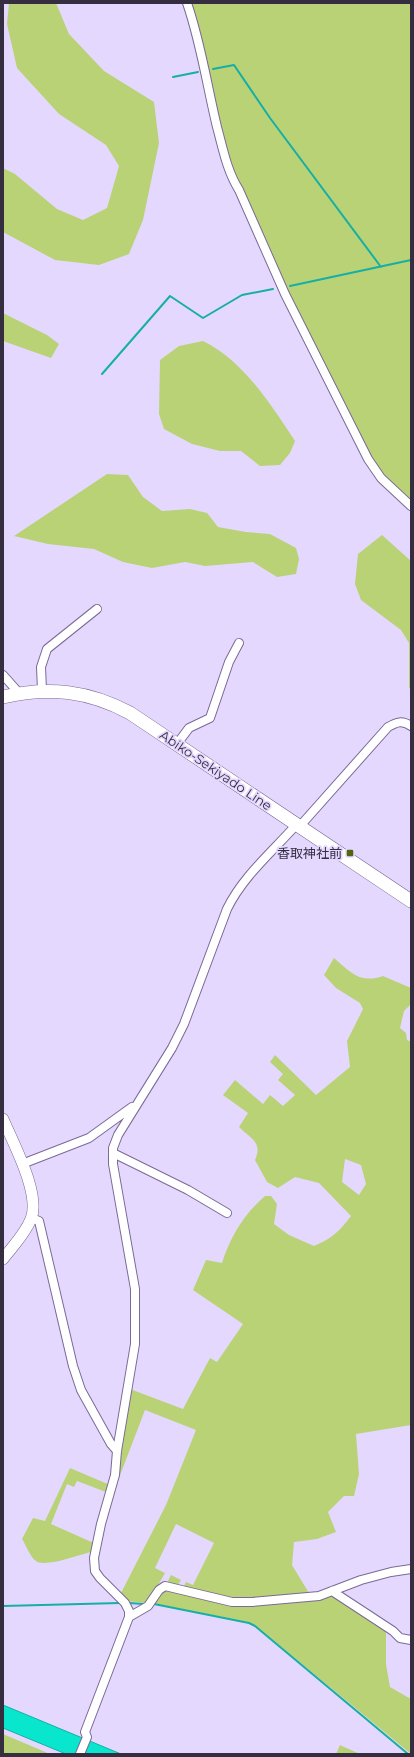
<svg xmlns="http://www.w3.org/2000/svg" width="414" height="1757" viewBox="0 0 414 1757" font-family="Montserrat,'Noto Sans JP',sans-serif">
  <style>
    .green { fill: #b9d276; fill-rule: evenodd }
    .water { fill: #08e6cd; stroke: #16afa3 }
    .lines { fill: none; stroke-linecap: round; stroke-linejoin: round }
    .stream { stroke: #16afa3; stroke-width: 2 }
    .street-casing { stroke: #7a6a95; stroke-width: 10 }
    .secondary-casing { stroke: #7a6a95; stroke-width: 12 }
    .primary-casing { stroke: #7a6a95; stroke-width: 14 }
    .street { stroke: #fff; stroke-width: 8 }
    .secondary { stroke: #fff; stroke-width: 11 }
    .primary { stroke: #fff; stroke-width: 13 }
    .poi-dot { fill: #53650f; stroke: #e5d8ff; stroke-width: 1.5 }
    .labels { text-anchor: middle; stroke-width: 3.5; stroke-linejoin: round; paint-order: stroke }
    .street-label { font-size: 13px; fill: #352e41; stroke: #e5d8ff }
    .poi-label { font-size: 13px; fill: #352e41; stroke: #e5d8ff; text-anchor: end }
  </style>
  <rect width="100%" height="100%" fill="#e5d8ff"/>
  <path class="green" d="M9,3H56L69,34L104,71L154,102L159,143L143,220L129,254L99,265L55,260L3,232V168L15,174L57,209L83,220L107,208L119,166L106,145L59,114L17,68L7,24Z
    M191,3H411V500L381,471L369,453L244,202L219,123L200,33Z
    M3,313L47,335L59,344L51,358L3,341Z
    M203,341C244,361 271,405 295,441L290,453L280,465L260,466L241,451H220L192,444L164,429L159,414L160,360L179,346Z
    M107,474L128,475L143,497L162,511L190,509L207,513L218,527L246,532L270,534L296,548L299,559L296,574L277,577L253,562L205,566L185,562L152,568L123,562L94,549L48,544L14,536Z
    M382,535L411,561V689L409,688V643L401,630L361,600L355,584L358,554Z
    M334,958C350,972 360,984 383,976L411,988V1004L404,1011L400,1028L406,1033L407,1040L411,1042V1425L356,1434L359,1474L354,1496H344L328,1512L336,1532L317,1539L294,1542L292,1565L309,1593L314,1597L332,1592L386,1628V1664L390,1687L411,1699V1754L256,1626L248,1622L152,1603L164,1588H183L186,1582L193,1585L214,1543L176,1524L155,1568L165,1573L148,1603L125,1601L120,1595L166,1505L196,1430L145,1410L114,1491L130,1389L183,1409L210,1358L217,1362L243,1324L193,1290L206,1260L222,1263C230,1237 244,1214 265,1196H271L277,1204L274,1224L289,1235L314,1246C331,1239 340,1231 351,1216L319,1183L295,1177L278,1188L267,1182L255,1160C263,1142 251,1139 239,1127L248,1113L223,1095L235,1080L263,1104L270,1095L283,1106L295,1095L278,1080L283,1074L270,1062L275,1055L316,1095L350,1067L347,1041L363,1009L360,1003L336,988L324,975ZM345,1159L361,1165L366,1184L359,1195L342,1182Z
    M70,1468L110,1485L106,1492L77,1481L74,1487L67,1484L51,1524L96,1544L94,1551C82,1554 45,1568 36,1561C30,1557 26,1545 22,1539L33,1518L45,1521Z
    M171,1575L181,1580L178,1585L167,1583Z
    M3,1734L50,1754H3Z
    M340,1745L342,1746L360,1754H336Z"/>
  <path class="water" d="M3,1705L121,1754H66L3,1728Z"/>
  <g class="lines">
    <path class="stream" d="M213,69L234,65L270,118L381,267
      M173,77L198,72
      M290,286L411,260
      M102,374L170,296L203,318L242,295L273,289
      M129,1603L144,1604
      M154,1604L249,1623L255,1626L408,1754
      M3,1606L120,1603"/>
    <defs>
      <path id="street" d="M187,3C201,43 207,86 217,127C223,149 227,171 239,190L285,294L368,459L381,478L411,506
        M3,675L19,693
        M42,690L41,667L47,649L97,609
        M177,744L189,728L210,718L229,662L239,643
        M300,826L388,727C397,722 402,720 411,726
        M113,1153L188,1190L227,1213
        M22,1164L89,1138L132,1107
        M32,1218L39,1221L73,1366L81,1390L111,1444L117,1451
        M332,1591L393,1631L400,1638L411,1640
        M129,1617L148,1606L159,1590L165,1586L232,1602H252L319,1596L361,1580L391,1572L411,1569
        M80,1754L87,1737L85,1732L129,1617V1611L125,1603L100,1578L95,1571L94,1558L101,1524L115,1475L117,1451L135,1344V1289L113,1164V1148L118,1135L172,1048L184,1024L227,909C243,876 273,851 297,824"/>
      <path id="secondary" d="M3,1119C13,1143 41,1194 31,1219C25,1234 13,1246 3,1259"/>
      <path id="primary" d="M3,697C49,686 89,691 130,713L411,901"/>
    </defs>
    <use href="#street" class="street-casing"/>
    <use href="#secondary" class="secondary-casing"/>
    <use href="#primary" class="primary-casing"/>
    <use href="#street" class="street"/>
    <use href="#secondary" class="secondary"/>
    <use href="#primary" class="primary"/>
  </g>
  <rect class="poi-dot" x="346" y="849" width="8" height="8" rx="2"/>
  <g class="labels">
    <g class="street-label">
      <text transform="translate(216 770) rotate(34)" y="5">Abiko-Sekiyado Line</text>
    </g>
    <g class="poi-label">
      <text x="342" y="858">香取神社前</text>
    </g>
  </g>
  <rect width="414" height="1757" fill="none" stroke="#352e41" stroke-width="8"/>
</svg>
